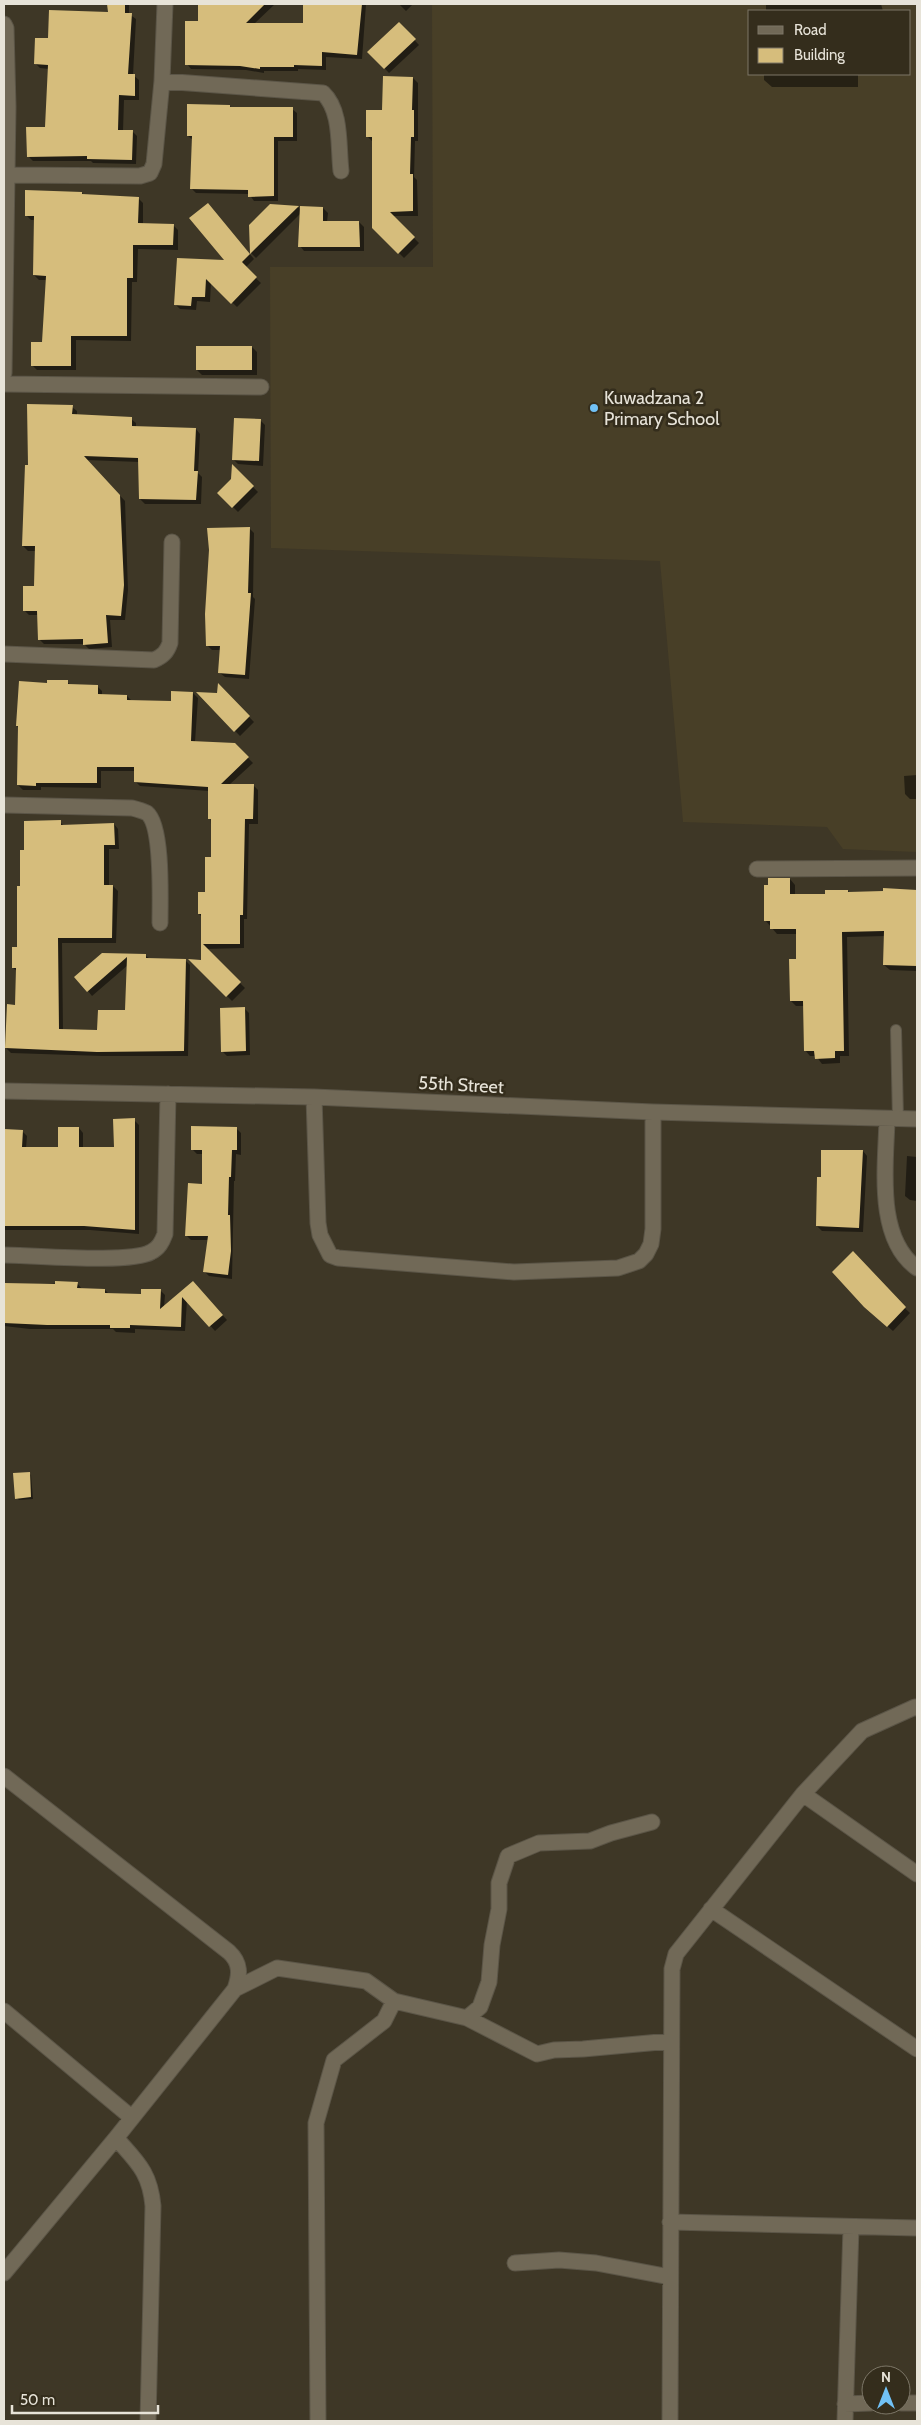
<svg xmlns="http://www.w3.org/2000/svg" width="921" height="2425" viewBox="0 0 921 2425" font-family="Cabin,sans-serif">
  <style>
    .built { fill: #483f27; fill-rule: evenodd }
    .shadow { fill: #0007 }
    .building { fill: #d6bd7c }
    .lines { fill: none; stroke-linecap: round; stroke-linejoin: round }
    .lane-casing { stroke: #5b5547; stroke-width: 12 }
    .street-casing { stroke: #5b5547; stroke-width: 17 }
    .lane { stroke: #716957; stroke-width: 10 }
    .street { stroke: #716957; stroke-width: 15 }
    .poi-dot { fill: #71c1f5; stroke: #342d1c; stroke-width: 2 }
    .labels { text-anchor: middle; stroke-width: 5; stroke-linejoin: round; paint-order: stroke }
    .poi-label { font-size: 18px; fill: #e7e3d8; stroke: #342d1c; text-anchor: start }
    .street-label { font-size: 18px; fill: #e7e3d8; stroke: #342d1c }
  </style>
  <rect width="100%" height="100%" fill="#3e3726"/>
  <path class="built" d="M432,4H917V852L843,849L827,827L683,822L660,561L271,548L270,267H433ZM750,11H910V74H750Z"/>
  <path class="shadow" d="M117,4H129V14L136,19L133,75L139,80V100H124L123,131H132L137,136L136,164L93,163L91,161H33L28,156L46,128L49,69L40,68L35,63L50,40L126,14Z
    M199,4H275L254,24H305L304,4H366L362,59L326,57V70L298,69V71H264V73L246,70L191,69L187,64L200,22Z
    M399,4H413L406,11Z
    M766,4H881L883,11H766Z
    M399,24L419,45L389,73L369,52Z
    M764,74H858V87H772L764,80Z
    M413,78L418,83V141H415L414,177L417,180L418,216H392L419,243L404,258L373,227L372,141L367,136L383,111Z
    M230,106L232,109H292L297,113V141H278V201H254L249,194L196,193L191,188L193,140L188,136Z
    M82,193L85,196L138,198L143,203V225H173L178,230V250L138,249L137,282H132L131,341L76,340V370H37L32,365L43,343L47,280H39L34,275L35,220H31L26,215Z
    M298,207L301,210L323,208L328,213L327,222H359L364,227V251H304L300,246L301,213L256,258L251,253L250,225Z
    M212,209L254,259L245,268L261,283L237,307L211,282L210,302L197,301L196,310L180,309L175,304L178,259L227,262Z
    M252,347L257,352V375H202L197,370Z
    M72,407L77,411V416L131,419L136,423V427L196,429L200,434L198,473L202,477L201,504H145L140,499V462L86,460L125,501L128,590L125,620H110L112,647L89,649L84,644H44L39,639L38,615H29L24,610L35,587L36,551H28L23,546L29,466Z
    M260,420L265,425L263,466L238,464L233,459Z
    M233,467L258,492L238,512L219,493L232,480Z
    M249,528L254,533L253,597L255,599L249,679L225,677L220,673L221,650H212L207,645Z
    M67,682L71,685L97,686L102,691V696H127L132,701L172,703L193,693L198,698L195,742L234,744L253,763L229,785H253L258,790V824H249L247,919H244V948L205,949L245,988L232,1001L191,960L202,961V917L199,914L206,893L213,858L209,791L140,786L135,781V771H101V788L41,787V790H23L18,785L19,728L17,726L48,684Z
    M219,686L254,722L240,736L199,694H219Z
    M917,775V799H910L905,794L904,776Z
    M60,822L64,826L114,824L118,829L119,849H109V886H113L118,891L116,943H62L63,1030L98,1031L126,1011L128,965L92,996L88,991L103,954L146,956L150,959L185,960L190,965L188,1056H102L11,1053L6,1048L16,1006L17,971L13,968L19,948L21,887L26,851Z
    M790,879L795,885V896H827L848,891L850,893L884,892V889L917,891V971L890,970L884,965L885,936L847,937L849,1056H840V1063L822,1064L816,1056H810L805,1050L804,1006H796L791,1001L797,960V934H777L765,920Z
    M244,1008L249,1013L250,1055L227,1056L222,1051Z
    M134,1120L139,1125V1234L90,1230H4V1130L22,1131L27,1136L26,1148L59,1149L79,1128L83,1133V1148L116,1149Z
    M236,1128L241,1133V1155L236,1154L235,1181H234L232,1279L209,1276L204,1271L208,1240H191L186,1235L203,1185L204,1154H197L192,1149Z
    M863,1151L867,1156L863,1232L822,1231L817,1226L822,1178Z
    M907,1156L917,1157V1201L910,1200L905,1196Z
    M77,1283L82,1289L105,1290L109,1294L142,1295L160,1290L165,1295L164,1307L197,1287L227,1320L215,1331L187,1300L185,1331L135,1329V1333L116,1332L113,1329H30L4,1326V1285Z
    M890,1294L910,1313L893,1331L871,1312Z
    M29,1473L31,1475L33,1499L19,1500L17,1498Z"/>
  <path class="building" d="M107,4H125V13H132L128,74H135V96L119,95L118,130H133L132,160L87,159V156L27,157L26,127H45L48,65L34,64L35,38H48L49,10L108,12Z
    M198,4H265L246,23H303V4H362L357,55L322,52V66L294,65V67H260V69L240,66L185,65V21H198Z
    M399,22L416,39L384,69L367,52Z
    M383,76L413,77L412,110H414V137H411L410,174H413V211L390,212L415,237L398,254L372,228V137H366V110H382Z
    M187,104L230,105V107H293V137H274V196L248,197V190L190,189L192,136H187Z
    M25,190L82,192V194L139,197L138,223L174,224L173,245H133V278H127V336H71V366H31V342H42L46,276L33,275L34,216H25Z
    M208,203L250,254L242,262L257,277L231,304L206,279L205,297H192L191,306L174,305L177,258L224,260L189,218Z
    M270,204L299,206L250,254L249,225Z
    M300,206L323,207V221H359L360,247H298Z
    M196,346H252V370H196Z
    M27,404L73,405L72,414L132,417V426L196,428L194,471H198L196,500L139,499L138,458L84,456L120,495L124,585L121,616L106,615L108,643L83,645V639L38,640L37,611H23V586H34L35,546H22L25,465H28Z
    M234,418L261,419L259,461L232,460Z
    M232,464L254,486L232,508L217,493L231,479Z
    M250,527L248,593H251L245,675L218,673L220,646H206L205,614L209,550L207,528Z
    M47,680H68V684L98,685V694L127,695V700L171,701V691L193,692L191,741L235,743L249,757L221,784H254L253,819H245L243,915H240V944H203L241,982L226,997L188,959L201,960V914H198V892H205V857H211V819H208V787L134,782V767H97V783H36V786L17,785L18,726H16L19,681L47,683Z
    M218,683L250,716L234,732L196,692L217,693Z
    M61,820V825L114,823L115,845H104V885H113L112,938H58L59,1029L97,1030L98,1010H125L127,957L87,992L74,977L102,953L146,954V958L186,959L184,1051L97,1052L5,1048L7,1004L15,1005L16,968H12V947H17V886H20V850H24V821Z
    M768,878H790V894H825V890H848V892L883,891V888L917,890V966L883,965L884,931L842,932L844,1051H835V1058L815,1059L814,1051H804L803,1001H790L789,959H796V929H770V921H764V885H768Z
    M245,1007L246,1051L221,1052L220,1008Z
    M135,1118V1230L84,1226H4V1129L23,1130L22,1147H58V1127H79V1147H114L113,1119Z
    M191,1126L237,1127V1150H232L231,1177H229L228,1215H230L231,1251L228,1275L203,1272L208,1236H185L188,1183L202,1184V1150H191Z
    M821,1150H863L859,1228L816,1226L817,1177H821Z
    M853,1251L906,1307L887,1327L864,1307L832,1272Z
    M55,1281L78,1282L77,1288L105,1289V1293L141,1294V1289H161L160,1309L193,1281L223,1315L209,1327L182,1297L181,1327L130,1325V1328H110V1325H47L4,1323V1283L55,1284Z
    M30,1472L31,1497L15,1499L13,1473Z"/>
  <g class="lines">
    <defs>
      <path id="lane" d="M896,1030L898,1119"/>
      <path id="street" d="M4,24L6,28L8,107L4,373
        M162,81L323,93C342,111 338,146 341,171
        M8,175L140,176L150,173L154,164L162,81L165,4
        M4,384L261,387
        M4,654L154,660C163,656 167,652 170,643L172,542
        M4,805L132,808C136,809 143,811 147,813C163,826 160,901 160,923
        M757,869L917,868
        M4,1091L314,1097L653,1112L917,1119
        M314,1097L318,1223L320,1235L330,1255L338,1258L514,1272L618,1268L639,1261L646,1254L651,1244L653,1229V1112
        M887,1119C886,1164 875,1238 917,1268
        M4,1255C33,1255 130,1264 151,1252C159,1248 162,1242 165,1234L168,1094
        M4,1776L229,1952C241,1963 240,1975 235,1989L116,2138L4,2273
        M803,1794L917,1874
        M711,1909L917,2049
        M235,1989L277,1968L366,1981L394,2001L384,2021L334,2060L316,2123L318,2421
        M394,2001L467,2018L537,2054L554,2050L583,2049L671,2041
        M4,2011L131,2117
        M467,2018L480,2007L489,1982L492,1945L499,1909V1883L508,1856L539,1843L590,1841L611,1833L652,1822
        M116,2138C137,2162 150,2172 153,2206L148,2421
        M670,2222L917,2228
        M515,2263L559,2260L596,2263L670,2277
        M901,2403H917
        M845,2404L871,2403
        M670,2421L672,1969L676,1954L803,1794L862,1731L915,1707L917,1708
        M845,2421L851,2227"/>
    </defs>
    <use href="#lane" class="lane-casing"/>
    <use href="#street" class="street-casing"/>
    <use href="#lane" class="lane"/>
    <use href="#street" class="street"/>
  </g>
  <circle class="poi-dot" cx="594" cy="408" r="5"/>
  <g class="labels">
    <g class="poi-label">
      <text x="604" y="404">Kuwadzana 2<tspan x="604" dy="21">Primary School</tspan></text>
    </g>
    <g class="street-label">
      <text transform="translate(461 1085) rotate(3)" y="6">55th Street</text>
    </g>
  </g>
  <rect width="921" height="2425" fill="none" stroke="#e7e3d8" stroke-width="10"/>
  <rect x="748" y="10" width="162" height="65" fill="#342d1c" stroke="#7c7667"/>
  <rect x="758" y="26" width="25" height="8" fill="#716957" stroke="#7c7667"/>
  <text x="794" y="35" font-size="15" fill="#e7e3d8">Road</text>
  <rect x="758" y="48" width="25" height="15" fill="#d6bd7c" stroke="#7c7667"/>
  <text x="794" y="60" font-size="15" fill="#e7e3d8">Building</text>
  <g transform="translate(886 2390)"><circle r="24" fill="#342d1c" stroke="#7c7667"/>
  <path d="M0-4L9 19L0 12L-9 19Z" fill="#71c1f5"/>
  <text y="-8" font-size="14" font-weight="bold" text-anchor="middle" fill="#e7e3d8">N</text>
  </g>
  <path d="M12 2405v8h146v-8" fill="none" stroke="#e7e3d8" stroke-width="2.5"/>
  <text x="20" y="2405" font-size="15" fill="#e7e3d8" stroke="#342d1c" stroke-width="4" paint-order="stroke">50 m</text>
</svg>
